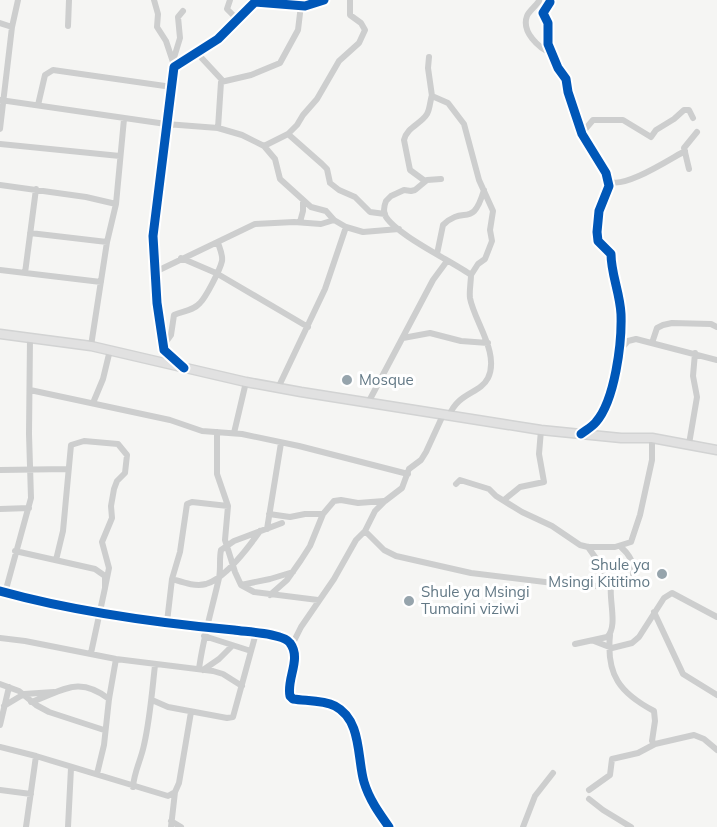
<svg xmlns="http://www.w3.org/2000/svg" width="717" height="827" viewBox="0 0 717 827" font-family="Mulish,sans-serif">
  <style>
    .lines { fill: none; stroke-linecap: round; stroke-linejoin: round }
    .highway-casing { stroke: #d2d3d3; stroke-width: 11 }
    .minor { stroke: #cdcece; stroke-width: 6 }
    .highway { stroke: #e1e1e1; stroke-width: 8 }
    .cycleway-casing { stroke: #fff; stroke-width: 13 }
    .cycleway { stroke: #0057b8; stroke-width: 9 }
    .poi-dot { fill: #96a4ac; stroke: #fff; stroke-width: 2 }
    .labels { text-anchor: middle; stroke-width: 6; stroke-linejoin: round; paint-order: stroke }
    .poi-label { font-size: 15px; fill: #637986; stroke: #fff; text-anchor: start }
  </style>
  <rect width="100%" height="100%" fill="#f5f5f3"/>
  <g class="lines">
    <defs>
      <path id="highway" d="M0,334L91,346L246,382L301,392L541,430L621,438H652L717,450"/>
    </defs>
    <use href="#highway" class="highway-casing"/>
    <path class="minor" d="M154,0L158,14L157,27L166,41L173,62
      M230,0L227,9L237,19
      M539,1C536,6 529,11 527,16C521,32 539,48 551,53
      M550,2L543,13L548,23V44L558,68L566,79L568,92L582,134L606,173L609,186L599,211L597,232L598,241L611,254C611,274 620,293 621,314C622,343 615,400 596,422C592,427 586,430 581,434
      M0,23L12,27
      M68,26L69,0
      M197,53L223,81
      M429,57L428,68L432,96L448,103L464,124L479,180L493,211L490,230L492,241L485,259L478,264L471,275
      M173,61L180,38L178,17L183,11
      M0,100L166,124L218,128L242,135L264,146L275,159L280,179L311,207L326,211L334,220L346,227L363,232L399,229
      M38,105L45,75L53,70L172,87
      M218,128L221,82L251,75L280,63L298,30L301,5
      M0,129L12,27L18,0
      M582,133L593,120H623L651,137L656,130L674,119L684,110H689L693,118
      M288,134L322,164L327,169L330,183L339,190L355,197L370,212L385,214
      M0,144L120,156
      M264,146L288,134L297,125L303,115L317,99L339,61L359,43L365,30L361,23L350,15V0
      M689,169L684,148L697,132
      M441,179L427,180L415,190L411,191L404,190L391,196L386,201C384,206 383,210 385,215C393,233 453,262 471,275C471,282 469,291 470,298C474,321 500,353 488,378C480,394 458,392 449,416
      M425,181L410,170L404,140C407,127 421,124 427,114C430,109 430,101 432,95
      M609,181C623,190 670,159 685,151
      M0,185L86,197L116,204
      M300,222L303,211V200
      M30,233L107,242
      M437,254L443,225C465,204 472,230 484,190
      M181,258L216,273L308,327
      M0,270L101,282
      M155,272L255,224L294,222L321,224L334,220
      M25,273L36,189
      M403,338L430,333L461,341L488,343
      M652,343L657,328L663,325L672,323L711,324L717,327
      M91,346L107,242L116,204L124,119
      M163,346L171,335L174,315C183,311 193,311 200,303C206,297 220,270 222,261C223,255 220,249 218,243
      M620,350L628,341L636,339L717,360
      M184,367L164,350L157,303L153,236L174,67L218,39L255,2L305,6L324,0
      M278,388L325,289L346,227
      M30,390L170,420L202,431L242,434L299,446L408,474
      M93,403L103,379L110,350
      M368,403L433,280L447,261
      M217,432V474L228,506L225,540L235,572L241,585L254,592L318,600
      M234,433L246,382
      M689,444L697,397L693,376L695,353
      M0,470L68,469
      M456,484L460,480L489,489L496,496L522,512L552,526L580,545L588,547H615L631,542L640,515L652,460V438
      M504,500L520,487L544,482L539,454L541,430
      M0,509L29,508
      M269,514L290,517L305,514H323L334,501L341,500L358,503L384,501
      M267,529L281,443
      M365,531L384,550L396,556L471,573L578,586H627C639,572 633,558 621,547
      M15,551L95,569L105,576V588L91,653
      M56,560L63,531L71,445L84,441L118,444L127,455L125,473L117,481L114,489L111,506L112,518L102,542L109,568L105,588
      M172,579C182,582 195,587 206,584C226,578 248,548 260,531
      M241,585L270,579L293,572
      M0,591C72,611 159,623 234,630C246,632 283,633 290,643C302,659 286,679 290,696L293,699C306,701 323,700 335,706C362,720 357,758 364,782C369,799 379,813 389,827
      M5,593L31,498L29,434L30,338
      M270,595L287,580L301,560L310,546L323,514
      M654,612L683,674L717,695
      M167,622L172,579L180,552L187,504L192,502L228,506
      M610,635C606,675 620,693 654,711L655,721L652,741L655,744
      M204,636L251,651
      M0,638L25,641L116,659L213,671L223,674L242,686
      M594,641L612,648L632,643L639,637L664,598L672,593L717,617
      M575,644L607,637C618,627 609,601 611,586L607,582L602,567L588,547
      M292,645L301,627L334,579L356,540L365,531L375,511L385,501L402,488L409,469L421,460L426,452L443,415
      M199,669C203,638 212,609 219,578C221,568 219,559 221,550L234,541L282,523
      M203,670L219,659L232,646
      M0,684L19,691L36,705L49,712L104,730
      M152,700L168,707L227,718L233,717L256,633
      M31,702C63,691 78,675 109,699
      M4,706L24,694L54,692
      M0,725L9,687
      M0,747L36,756L26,827
      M36,756L168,796L175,792L179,783L191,712
      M97,774L104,745L109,699L116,659
      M133,787C134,772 141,760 144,745C150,719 152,692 155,665
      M0,790L31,794
      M589,790L610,775L612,759L638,753L655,744L694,735L704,739L717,750
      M589,799L603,810L631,827
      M171,821L181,827
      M68,827L71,768
      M171,827L175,792
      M523,827L535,796L553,773"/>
    <use href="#highway" class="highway"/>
    <defs>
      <path id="cycleway" d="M550,2L543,13L548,23V44L558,68L566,79L568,92L582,134L606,173L609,186L599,211L597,232L598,241L611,254C611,274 620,293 621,314C622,343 615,400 596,422C592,427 586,430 581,434
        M184,368L164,350L157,303L153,236L174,67L218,39L255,2L305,6L324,0
        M0,591C72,611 159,623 234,630C246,632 283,633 290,643C302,659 286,679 290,696L293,699C306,701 323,700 335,706C362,720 357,758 364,782C369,799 379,813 389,827"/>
    </defs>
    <use href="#cycleway" class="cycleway-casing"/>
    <use href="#cycleway" class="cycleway"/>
  </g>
  <g class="poi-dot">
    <circle cx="347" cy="380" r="6"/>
    <circle cx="662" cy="574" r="6"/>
    <circle cx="409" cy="601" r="6"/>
  </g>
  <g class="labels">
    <g class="poi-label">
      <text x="359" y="385">Mosque</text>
      <text x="650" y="570" text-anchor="end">Shule ya<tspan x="650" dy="17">Msingi Kititimo</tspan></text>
      <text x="421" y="597">Shule ya Msingi<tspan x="421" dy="17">Tumaini viziwi</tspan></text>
    </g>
  </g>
</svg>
